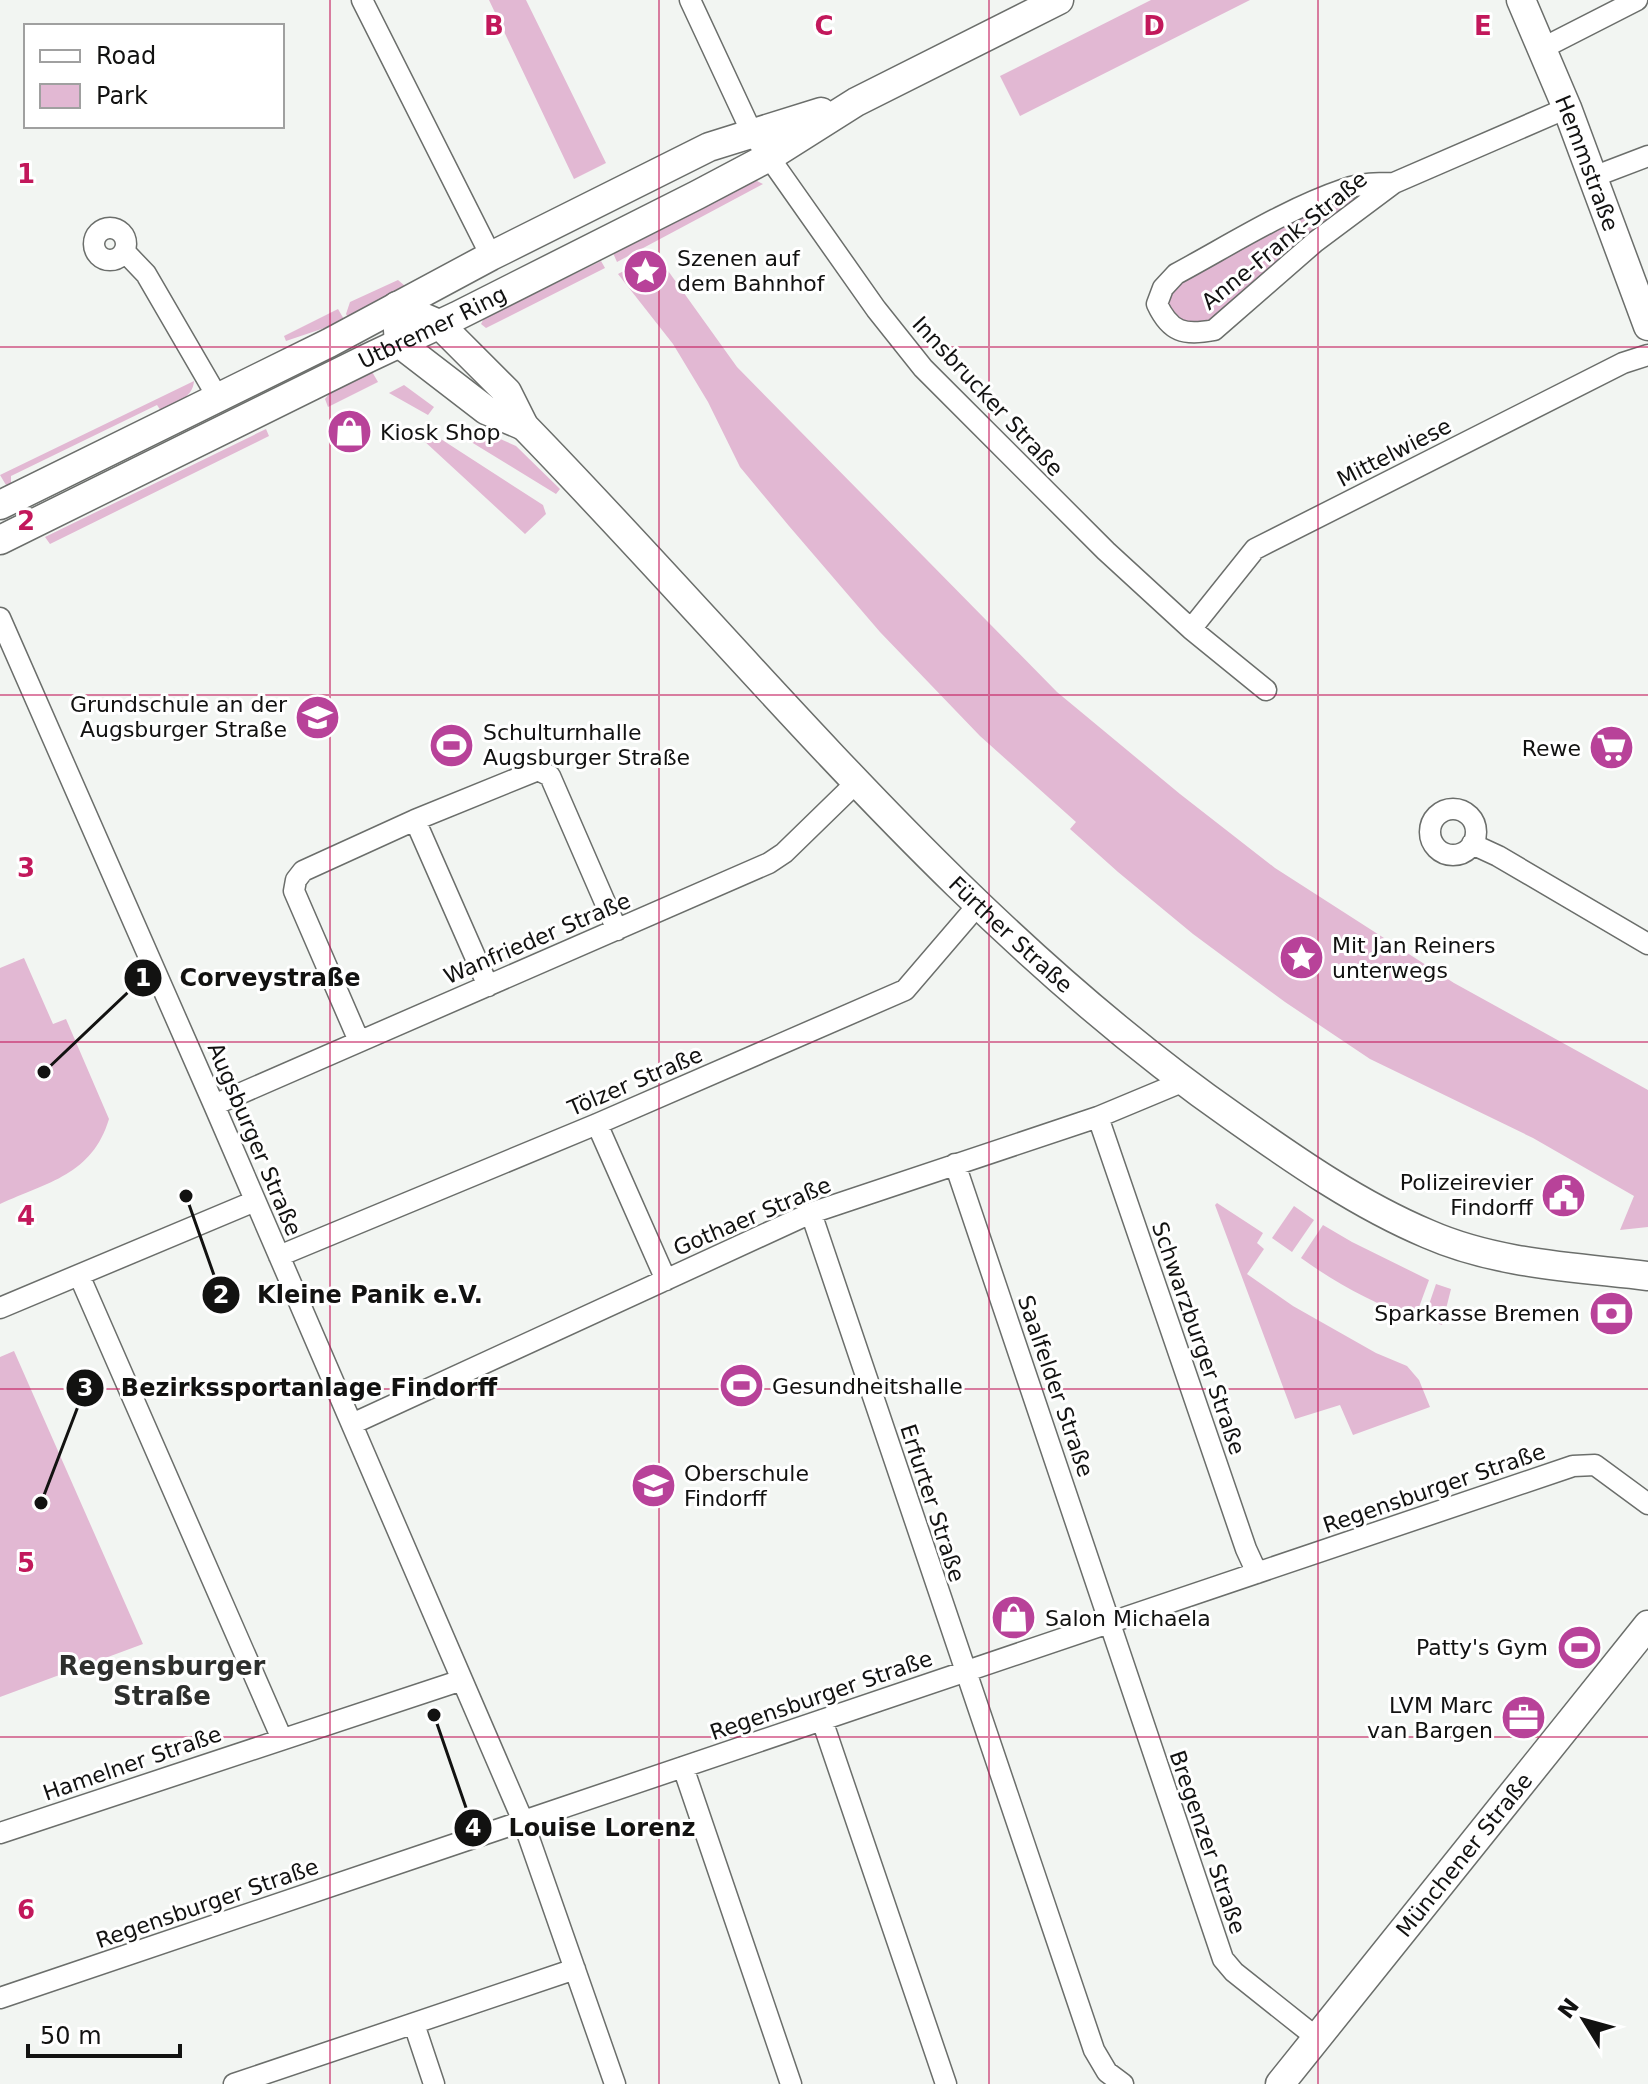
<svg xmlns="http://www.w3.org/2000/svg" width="1648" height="2084" viewBox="0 0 1648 2084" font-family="'DejaVu Sans',sans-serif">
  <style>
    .green { fill: #e2b8d3 }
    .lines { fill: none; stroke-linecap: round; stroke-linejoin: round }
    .street-casing { stroke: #6b6e6b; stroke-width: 23 }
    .secondary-casing { stroke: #6b6e6b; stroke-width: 31 }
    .street { stroke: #fff; stroke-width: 20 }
    .secondary { stroke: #fff; stroke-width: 28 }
    .grid { fill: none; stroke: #c2185b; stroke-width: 2; stroke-opacity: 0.55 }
    .labels { text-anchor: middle; stroke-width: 6; stroke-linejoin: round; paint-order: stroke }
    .street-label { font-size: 22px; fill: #121211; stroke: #fff }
    .poi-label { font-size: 22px; fill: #121211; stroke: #fff; text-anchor: start }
    .quarter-label { font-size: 26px; font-weight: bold; fill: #2e302e; stroke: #fff }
    .grid-label { font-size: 26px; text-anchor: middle; font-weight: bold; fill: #c2185b; stroke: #fff; stroke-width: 6; stroke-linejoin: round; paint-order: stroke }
    .leader { fill: none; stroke: #121211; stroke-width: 3 }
    .callout-dot { fill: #121211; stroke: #fff; stroke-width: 3 }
    .mark-label { font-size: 24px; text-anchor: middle; font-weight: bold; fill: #fff }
    .callout-label { font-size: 24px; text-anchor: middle; font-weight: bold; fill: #121211; stroke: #fff; stroke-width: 6; stroke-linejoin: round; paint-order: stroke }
  </style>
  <rect width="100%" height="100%" fill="#f2f5f2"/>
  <path class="green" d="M489,0H526L606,163L574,179Z
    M1151,0H1250L1020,116L1000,76Z
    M757,181L763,184L617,262L613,253L744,182Z
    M1372,188L1220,318L1188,327L1165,307L1177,283L1281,224Z
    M656,254L737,367L1057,692L1180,794L1275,868L1454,983L1648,1090V1227L1620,1230L1634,1196L1533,1138L1370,1059L1285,1002L1193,934L1118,872L1070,829L1076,822L980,736L880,632L789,526L740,467L708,402L673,344L618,274Z
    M601,261L605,268L486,328L481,324L484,318L513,297L521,300Z
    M398,280L405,286L349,319L346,314L350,302Z
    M338,309L345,321L286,341L284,336Z
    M371,370L378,382L328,407L325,399L333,389Z
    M194,381C193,398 174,404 161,411L157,405L11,476V483L6,485L0,475Z
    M404,385L434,407L428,415L389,393Z
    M266,429L269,436L50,544L45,537Z
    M468,431L477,438L482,431L516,446L560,489L556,494L463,437Z
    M430,432L543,505L546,514L525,534L423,440Z
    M24,958L53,1024L66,1019L109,1119C92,1175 48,1182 0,1204V968Z
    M1217,1203L1263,1233L1257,1243L1264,1249L1247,1274L1293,1306L1376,1353L1407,1366L1419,1380L1430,1407L1353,1435L1340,1405L1295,1419L1215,1205Z
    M1294,1206L1314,1220L1292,1252L1272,1238Z
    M1323,1225L1352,1242L1429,1280L1415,1318C1376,1305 1334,1282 1301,1258Z
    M1436,1284L1451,1289L1442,1325L1424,1319Z
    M14,1351L143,1644L0,1697V1357Z"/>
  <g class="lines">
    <defs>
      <path id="street" d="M362,0L491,256
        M690,0L752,133L876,309L923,368L1106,551L1191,629L1266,690
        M1543,48L1637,0
        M1593,177L1648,156
        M1394,183C1378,183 1361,183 1345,189C1286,209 1230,245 1176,274L1163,288L1157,304C1170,332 1184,336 1214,330L1315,242L1394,183L1567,108
        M94 244a16 16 0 1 1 32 0a16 16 0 1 1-32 0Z
        M125,252L146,274L218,398
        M0,618L214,1105L523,1821L615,2084
        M1191,629L1255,549L1623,363L1648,355
        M1430 832a23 23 0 1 1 46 0a23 23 0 1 1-46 0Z
        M415,820L488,986
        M1472,844L1498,856L1648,944
        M359,1041L294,891L296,880L303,871L415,820L538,770L550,776L617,930
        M214,1105L769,863L784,853L858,781
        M1098,1117L1246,1549L1257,1573
        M597,1124L666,1280
        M955,1164L1223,1959L1234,1972L1317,2038
        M811,1213L1094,2050L1107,2072L1123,2084
        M279,1256L597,1124L905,990L977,906
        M79,1275L282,1739
        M0,1308L255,1201
        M352,1424L811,1213L1098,1117L1182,1082
        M822,1720L946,2084
        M683,1767L791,2084
        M0,1833L462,1680
        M0,1998L1573,1466L1595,1465L1648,1504
        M414,2024L434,2084
        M234,2084L575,1969"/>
      <g id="secondary">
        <path id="s1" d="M1521,0L1567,108L1648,326"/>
        <path id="s2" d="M397,306L439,324L507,392L524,426C755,663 962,928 1235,1118C1296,1161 1359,1205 1428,1234C1496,1264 1574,1267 1648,1276"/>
        <path d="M398,330L399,343L486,410L524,426"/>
        <path d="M0,505L329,343L491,256L709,147L821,112"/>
        <path id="s3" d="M0,540L368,358L457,316L697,195L769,157L856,102L1059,0"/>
        <path id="s4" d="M1280,2084L1648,1625"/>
      </g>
    </defs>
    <use href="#street" class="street-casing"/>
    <use href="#secondary" class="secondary-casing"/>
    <use href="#street" class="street"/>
    <use href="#secondary" class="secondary"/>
  </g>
  <path class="grid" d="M330,0V2084M659,0V2084M989,0V2084M1318,0V2084M0,347H1648M0,695H1648M0,1042H1648M0,1389H1648M0,1737H1648"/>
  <defs>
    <symbol id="sight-disc" viewBox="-11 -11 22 22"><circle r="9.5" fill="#b84299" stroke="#fff"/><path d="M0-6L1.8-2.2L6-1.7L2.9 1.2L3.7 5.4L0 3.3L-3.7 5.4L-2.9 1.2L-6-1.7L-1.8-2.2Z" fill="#fff"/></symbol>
    <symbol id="shop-disc" viewBox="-11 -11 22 22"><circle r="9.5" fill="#b84299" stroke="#fff"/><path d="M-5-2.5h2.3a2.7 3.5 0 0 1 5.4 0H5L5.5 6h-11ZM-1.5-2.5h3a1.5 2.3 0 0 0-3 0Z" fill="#fff"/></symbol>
    <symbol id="school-disc" viewBox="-11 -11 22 22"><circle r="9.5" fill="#b84299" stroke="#fff"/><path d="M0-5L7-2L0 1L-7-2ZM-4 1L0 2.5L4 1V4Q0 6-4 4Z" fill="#fff"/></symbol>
    <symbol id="stadium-disc" viewBox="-11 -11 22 22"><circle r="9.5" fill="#b84299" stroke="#fff"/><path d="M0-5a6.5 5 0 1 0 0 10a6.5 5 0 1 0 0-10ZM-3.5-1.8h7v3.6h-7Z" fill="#fff"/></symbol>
    <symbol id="supermarket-disc" viewBox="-11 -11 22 22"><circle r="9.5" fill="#b84299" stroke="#fff"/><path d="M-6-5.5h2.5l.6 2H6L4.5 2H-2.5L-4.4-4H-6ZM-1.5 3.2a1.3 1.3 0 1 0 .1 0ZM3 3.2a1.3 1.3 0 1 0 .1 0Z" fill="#fff"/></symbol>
    <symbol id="civic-disc" viewBox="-11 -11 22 22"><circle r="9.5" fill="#b84299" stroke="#fff"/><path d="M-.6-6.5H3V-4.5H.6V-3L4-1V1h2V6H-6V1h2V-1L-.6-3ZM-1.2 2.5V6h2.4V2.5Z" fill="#fff"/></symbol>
    <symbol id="bank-disc" viewBox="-11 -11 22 22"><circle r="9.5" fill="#b84299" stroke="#fff"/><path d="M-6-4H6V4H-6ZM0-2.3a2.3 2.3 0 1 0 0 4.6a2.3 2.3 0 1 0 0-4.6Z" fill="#fff"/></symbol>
    <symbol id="office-disc" viewBox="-11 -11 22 22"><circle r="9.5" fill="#b84299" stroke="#fff"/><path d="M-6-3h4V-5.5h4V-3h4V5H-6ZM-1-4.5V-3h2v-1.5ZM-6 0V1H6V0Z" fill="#fff"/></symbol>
  </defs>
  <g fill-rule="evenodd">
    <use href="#sight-disc" x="620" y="246" width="51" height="51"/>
    <use href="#shop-disc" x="324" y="406" width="51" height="51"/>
    <use href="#school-disc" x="292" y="692" width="51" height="51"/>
    <use href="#stadium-disc" x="426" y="720" width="51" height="51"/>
    <use href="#supermarket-disc" x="1586" y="722" width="51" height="51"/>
    <use href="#sight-disc" x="1276" y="932" width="51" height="51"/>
    <use href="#civic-disc" x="1538" y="1170" width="51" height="51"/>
    <use href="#bank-disc" x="1586" y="1288" width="51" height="51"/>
    <use href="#stadium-disc" x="716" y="1360" width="51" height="51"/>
    <use href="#school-disc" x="628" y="1460" width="51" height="51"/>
    <use href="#shop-disc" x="988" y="1592" width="51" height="51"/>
    <use href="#stadium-disc" x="1554" y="1622" width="51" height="51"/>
    <use href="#office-disc" x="1498" y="1692" width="51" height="51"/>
  </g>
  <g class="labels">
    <g class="street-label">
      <text dy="8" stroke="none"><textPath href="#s1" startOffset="176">Hemmstraße</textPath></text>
      <text transform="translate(1284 240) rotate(-39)" y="8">Anne-Frank-Straße</text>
      <text dy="8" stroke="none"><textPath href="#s3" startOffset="482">Utbremer Ring</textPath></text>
      <text transform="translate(988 396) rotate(47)" y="8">Innsbrucker Straße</text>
      <text transform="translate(1394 452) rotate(-27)" y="8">Mittelwiese</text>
      <text dy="8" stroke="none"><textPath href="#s2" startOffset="884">Fürther Straße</textPath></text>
      <text transform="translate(537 938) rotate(-23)" y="8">Wanfrieder Straße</text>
      <text transform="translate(635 1081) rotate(-23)" y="8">Tölzer Straße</text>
      <text transform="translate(255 1139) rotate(67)" y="8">Augsburger Straße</text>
      <text transform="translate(752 1216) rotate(-23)" y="8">Gothaer Straße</text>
      <text transform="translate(1199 1338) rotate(71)" y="8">Schwarzburger Straße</text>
      <text transform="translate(1056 1386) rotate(71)" y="8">Saalfelder Straße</text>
      <text transform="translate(1434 1488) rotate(-19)" y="8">Regensburger Straße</text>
      <text transform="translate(933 1503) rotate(72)" y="8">Erfurter Straße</text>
      <text transform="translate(821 1695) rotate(-19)" y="8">Regensburger Straße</text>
      <text transform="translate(132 1763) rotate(-19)" y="8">Hamelner Straße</text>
      <text transform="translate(1208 1842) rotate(71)" y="8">Bregenzer Straße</text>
      <text dy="8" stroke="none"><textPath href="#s4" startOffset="294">Münchener Straße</textPath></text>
      <text transform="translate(207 1903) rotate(-19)" y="8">Regensburger Straße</text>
    </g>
    <g class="poi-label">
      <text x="677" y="266">Szenen auf<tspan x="677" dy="25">dem Bahnhof</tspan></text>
      <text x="380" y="440">Kiosk Shop</text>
      <text x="287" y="712" text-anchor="end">Grundschule an der<tspan x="287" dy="25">Augsburger Straße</tspan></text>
      <text x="483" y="740">Schulturnhalle<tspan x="483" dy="25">Augsburger Straße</tspan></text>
      <text x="1581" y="756" text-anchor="end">Rewe</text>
      <text x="1332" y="953">Mit Jan Reiners<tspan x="1332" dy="25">unterwegs</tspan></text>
      <text x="1533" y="1190" text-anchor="end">Polizeirevier<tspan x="1533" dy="25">Findorff</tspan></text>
      <text x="1580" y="1321" text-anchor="end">Sparkasse Bremen</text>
      <text x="772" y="1394">Gesundheitshalle</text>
      <text x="684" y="1481">Oberschule<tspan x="684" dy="25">Findorff</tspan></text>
      <text x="1045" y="1626">Salon Michaela</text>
      <text x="1548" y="1655" text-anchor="end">Patty's Gym</text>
      <text x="1493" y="1713" text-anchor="end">LVM Marc<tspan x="1493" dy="25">van Bargen</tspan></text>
    </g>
    <g class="quarter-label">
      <text x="162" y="1675">Regensburger<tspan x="162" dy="30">Straße</tspan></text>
    </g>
  </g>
  <g class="grid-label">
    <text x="494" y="35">B</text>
    <text x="824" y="35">C</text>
    <text x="1154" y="35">D</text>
    <text x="1483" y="35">E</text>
    <text x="26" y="183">1</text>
    <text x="26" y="530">2</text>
    <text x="26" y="877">3</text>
    <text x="26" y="1225">4</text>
    <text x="26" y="1572">5</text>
    <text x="26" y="1919">6</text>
  </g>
  <path class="leader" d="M44 1072L143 978M186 1196L221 1295M41 1503L85 1388M434 1715L473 1828"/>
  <g class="callout-dot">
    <circle cx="44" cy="1072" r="8"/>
    <circle cx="186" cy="1196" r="8"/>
    <circle cx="41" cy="1503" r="8"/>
    <circle cx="434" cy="1715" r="8"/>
    <circle cx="143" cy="978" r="20"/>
    <circle cx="221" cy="1295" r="20"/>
    <circle cx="85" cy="1388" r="20"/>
    <circle cx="473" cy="1828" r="20"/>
  </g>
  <g class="mark-label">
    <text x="143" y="986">1</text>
    <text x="221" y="1303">2</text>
    <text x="85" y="1396">3</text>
    <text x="473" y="1836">4</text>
  </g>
  <g class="callout-label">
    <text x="270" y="986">Corveystraße</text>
    <text x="370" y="1303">Kleine Panik e.V.</text>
    <text x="309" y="1396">Bezirkssportanlage Findorff</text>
    <text x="602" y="1836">Louise Lorenz</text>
  </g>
  <rect x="24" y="24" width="260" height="104" fill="#ffffff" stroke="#a0a0a0" stroke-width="2"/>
  <rect x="40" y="50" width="40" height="12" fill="#ffffff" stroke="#a0a0a0" stroke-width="2"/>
  <text x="96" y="64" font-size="24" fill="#121211">Road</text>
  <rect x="40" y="84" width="40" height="24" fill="#e2b8d3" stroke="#a0a0a0" stroke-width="2"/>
  <text x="96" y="104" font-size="24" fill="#121211">Park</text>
  <g transform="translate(1584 2020) rotate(307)" stroke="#ffffff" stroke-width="6" paint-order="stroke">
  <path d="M0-6L14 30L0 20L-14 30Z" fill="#121211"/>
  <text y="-12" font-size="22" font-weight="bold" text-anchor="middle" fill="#121211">N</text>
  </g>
  <path d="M28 2044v12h152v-12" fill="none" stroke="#121211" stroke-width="4"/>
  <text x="40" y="2044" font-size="24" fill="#121211" stroke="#ffffff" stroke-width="6" paint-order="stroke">50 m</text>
</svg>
